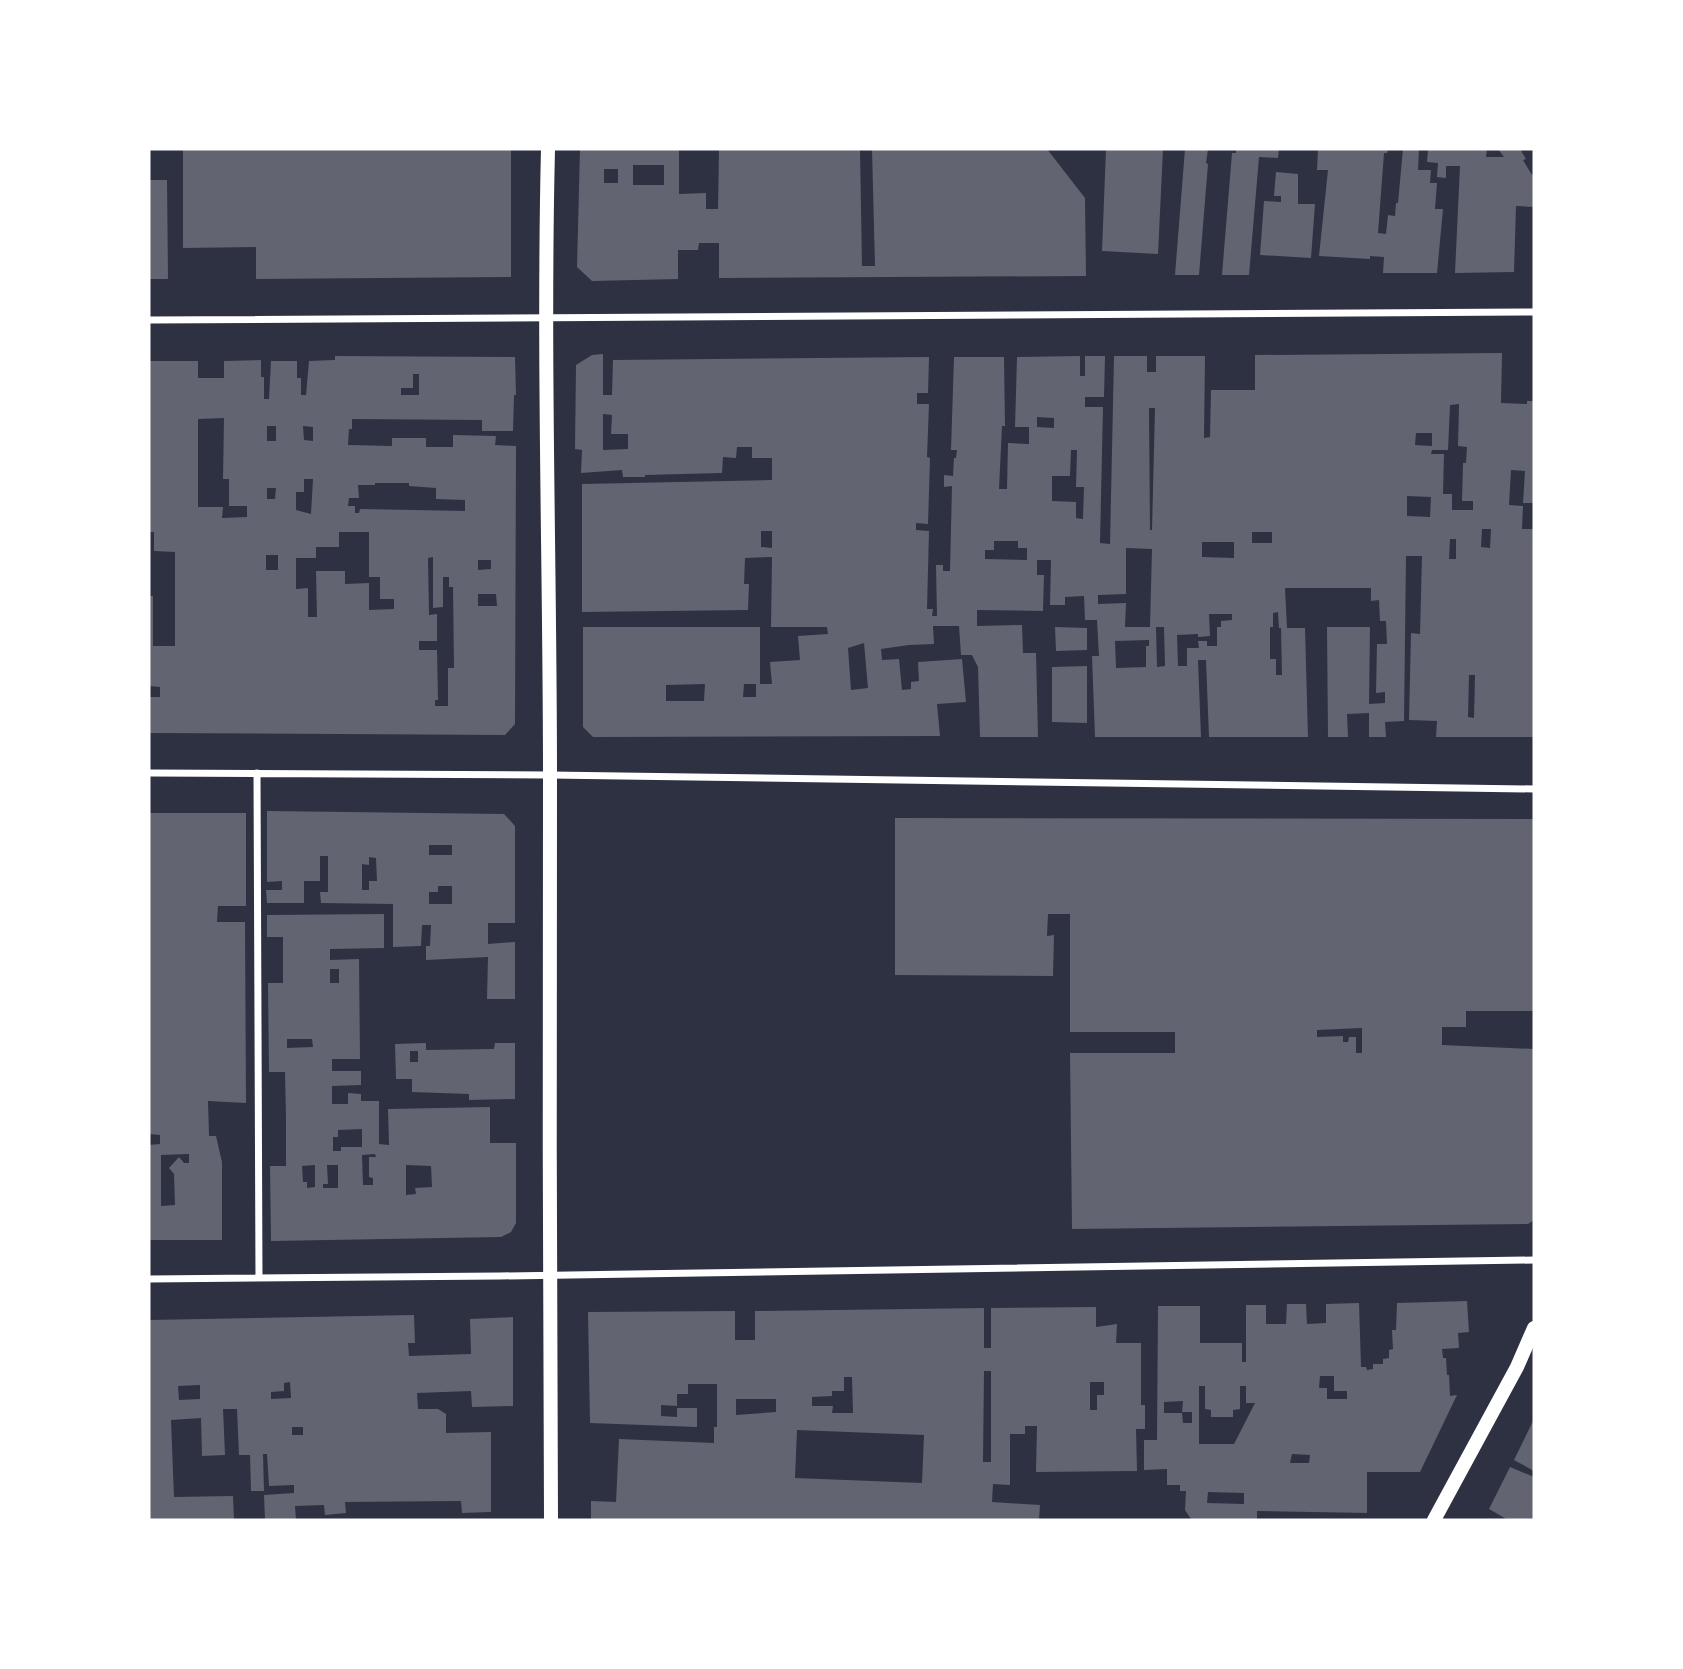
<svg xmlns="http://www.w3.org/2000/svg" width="1683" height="1669" viewBox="0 0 1683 1669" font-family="Poppins,sans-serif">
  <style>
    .building { fill: #626471; fill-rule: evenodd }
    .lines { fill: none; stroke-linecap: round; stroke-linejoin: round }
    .minor { stroke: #fff; stroke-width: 7 }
    .secondary { stroke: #fff; stroke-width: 14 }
  </style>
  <rect width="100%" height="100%" fill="#2d3142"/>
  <path class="building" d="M183,149H511V277L256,279V247L183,248Z
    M580,149H679V194L706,193V209H718L719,150L860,149L862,266H875L872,149H1047L1085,198L1086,276L719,278V243H699L698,250H678V279L592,281L577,267ZM633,165H664V185H633ZM604,169H618V183H604Z
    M1106,149H1163L1158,254L1102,251Z
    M1185,149H1208L1206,163L1208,164L1199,275H1175Z
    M1236,149H1279L1278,158L1259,157L1249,275H1222L1232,153H1236Z
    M1318,149H1388L1387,153H1384L1378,233L1386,234L1388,215L1395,216L1396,203H1398L1403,149H1419L1418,170H1431L1430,183H1437L1435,209H1443L1437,273H1383L1384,257L1370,256V259L1319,256L1328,170H1317Z
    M1428,149H1487L1486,157H1504L1498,149H1520L1526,159L1523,160L1532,175L1534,174V207L1516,206L1514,272L1455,273L1460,166H1446V178L1437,177L1438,163L1427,162Z
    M1276,172L1298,174V204H1315L1311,258L1260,255L1264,201L1281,202V196H1274Z
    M149,180H167L168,279H149Z
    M1502,353L1501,403L1527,404V401H1534V503H1523L1525,471L1511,470L1509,505L1523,506L1522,529H1534V737H1436L1437,721L1409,720L1411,633L1420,634L1422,556H1406L1404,721L1385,722L1386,737H1369V713L1347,714L1348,737H1328L1327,627H1370L1369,704L1385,703V692L1376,693L1377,644H1387L1386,621H1380L1379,600L1371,601V588H1285L1287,628H1305L1308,737H1209L1206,660H1198L1201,737H1095L1092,656H1099L1097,620H1085L1084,596L1065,597V605H1050L1051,560H1037V575H1044L1043,611L977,610V626L1022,625L1023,653H1036L1038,737H980L978,667L972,655H961L959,626H933L934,644L909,645L881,649L882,660L899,659L902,690L911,689V682L919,681L918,662L962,659L966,702L937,704L940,736L593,737L583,727V627H760V684H772L770,662L800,660L798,636L828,634L827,627H771L772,557L745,558L744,584H749L748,610L582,612V484L772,480V458H752V447H737L736,458L723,457L722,473L645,475V477H623L622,470L581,473L582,450L575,449L576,365L592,355L603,354V395H612L613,360L929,357L928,393H917V404H929L927,457L930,458L928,524L916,523V530L929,531L927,609H933L932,616H937L936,565H943V571H950L952,486L944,487V475L953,476L954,458H956L957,450H951L954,357H1004L1005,426H1002L999,489H1007L1008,443L1029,444V427H1015L1017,357L1080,356V376H1085V356H1105L1104,397H1085V407H1103L1100,543L1110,544L1114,356H1147V372H1156V356H1205L1204,438L1210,437L1211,390H1255V355ZM1459,404L1458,446L1467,447L1466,463H1463L1462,501H1473V510H1452V494H1443L1444,454H1431L1432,450H1448L1450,405ZM1149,408H1155L1152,530H1150ZM603,414L612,415L611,434H628V449L603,450ZM1037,417L1054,418V428L1037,427ZM1416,433H1432V446L1415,445ZM1071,450H1077L1076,487H1084L1083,519L1076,518V502L1052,501V476H1070ZM1407,496L1431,497L1430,517L1407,516ZM1482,529H1491L1490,548L1481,547ZM761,531H772V548L761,547ZM1252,532H1272V543H1252ZM1450,539H1456V559H1449ZM994,541H1018V548H1027V560L985,559V550H994ZM1202,542H1234V558L1202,557ZM1126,548L1152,549L1150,627H1125L1126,603L1098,604V595L1126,594ZM1278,612L1279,628H1281L1282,675H1276V659H1270V627H1273V613ZM1209,614H1232V620L1221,621V627H1217V646H1207V641H1198L1199,648H1187V666H1178L1177,635L1198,634V637L1210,636ZM1156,627H1164L1165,666L1157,667ZM1149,640V646H1146V667L1116,668L1115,641ZM864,643L868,688L851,690L848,648ZM1469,675H1475L1474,718L1468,717ZM705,684L704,701H666V685ZM744,684H756V697H743Z
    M335,356L515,357L516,395H514L513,431H482V420L352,419V429H349L348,445L392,446V438H426V447H453V435L496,436L495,445L516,446L515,724L505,735L149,733V697H160V687L149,686V596H153V646H175V552L154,551V532H149V361H198V378H224V361L261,360V377H264V399H269L271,361H297V378H301V395H306L309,361L335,360ZM413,374H419V395H401V388H413ZM224,418L223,479H229V506H247V517L222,518L223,507H198V419ZM267,426H276V441H267ZM303,426L313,427V441L304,440ZM304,479H313L311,514L296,510V492H304ZM375,483H409V486L436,488V499L465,500V511L360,509L359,513H355V506H348L349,498H359L358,485H375ZM267,488H276L275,499H267ZM339,532H369V577H380V599H394V609L369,610V583L345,584V571H316L317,617H308V588L296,589V558H316V547H339ZM266,555H278V570H266ZM433,557V608L443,607V577H449V587H453L454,668H448V706H435V700H438L437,650H419V641H437V614L429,615L428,558ZM478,560H491V569L478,570ZM478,594H496L497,606H478Z
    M1055,627L1087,628V650L1056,651Z
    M1087,666V723L1052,722V667Z
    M267,811L504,814L515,826V923H488V944L515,942V999H487L488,957L426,960V946H430L431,925H422L421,946L393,947V904L321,903L320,892H328V856H320V881H304V903H267L266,890H282V881L267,882ZM429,845H452V855H429ZM369,857L376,858L377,881H369V890H362V864L369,865ZM438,886H452V904H429V892H438Z
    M149,813H246V906H218L217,922H245L246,1103L208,1101L209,1136H216L222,1162V1240H149V1145L160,1144V1135L149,1134ZM189,1154V1163H184L179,1157L169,1168L174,1174L175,1205L161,1206V1155Z
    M895,818L1534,819V1011H1466V1027H1442V1045L1534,1049V1220L1528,1224L1072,1229L1070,1053H1175V1032H1070V914H1048L1047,936L1054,935L1053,976L895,975ZM1362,1028V1053H1356V1037H1349L1348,1042H1343V1036L1317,1037V1030Z
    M384,914V948L330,949V960L359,959L360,1059H332V1071H361V1085L332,1086V1104H348V1093L361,1094V1101H379V1144L389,1145L388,1109L490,1107V1143H516V1223L511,1232L501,1237L271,1241L270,1166H286V1119L285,1072H269L268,983H283V937H267V915ZM330,969H339V983H330ZM287,1039H312L313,1047L287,1048ZM362,1129V1147H341V1151H333V1137H338V1130ZM375,1154L376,1157H369V1177L373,1178V1185H363L362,1155ZM315,1165V1187L307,1188V1182H303L302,1166ZM327,1165H338V1188H323V1184H328ZM406,1165L431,1166L432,1187L415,1188L416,1194L406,1195Z
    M426,1043V1050L494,1049L495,1043H515V1099L469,1100V1094L412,1092V1079H396L395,1044ZM410,1051H418V1062H410Z
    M1467,1301L1469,1332L1458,1333L1459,1348L1442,1349L1443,1358H1446L1447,1375H1449L1450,1396L1457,1395L1420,1472H1367V1513L1257,1511V1520L1191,1519L1185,1510L1186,1491H1180V1485H1167V1469L1144,1470V1440H1157L1158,1306H1200V1343H1242V1362H1246V1305H1266V1324H1286L1287,1304H1306L1307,1324L1326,1323V1304L1359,1303L1361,1367H1366L1367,1370L1373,1369V1364H1383V1359L1389,1358V1350L1393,1349L1392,1330H1396L1397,1303ZM1320,1376H1334V1391H1347V1399H1327V1388H1319ZM1199,1386H1205V1409L1211,1410V1417H1233V1410L1240,1409V1386H1246V1403H1255L1234,1444H1199ZM1183,1401L1182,1412H1192V1423H1183L1182,1413H1164V1402ZM1292,1454L1310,1455L1309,1463H1290ZM1208,1492L1244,1493V1504L1207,1503Z
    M1096,1307V1327L1117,1324L1116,1343H1141V1405H1145V1429H1136L1137,1471L1036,1472L1037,1426H1025V1434H1010V1485L993,1484L992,1502L1040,1505L1039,1520H591V1501L616,1502L619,1439L714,1443V1427H717V1384H688V1394H677V1406L661,1405V1416L677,1417V1408H697V1427L590,1423L588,1312L735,1311V1340H755V1311L984,1308V1348H991V1308ZM984,1371H991V1462H983ZM844,1377H852L853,1413H832L833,1406H812V1397L832,1396V1391H844ZM1090,1382H1104V1395H1097V1410H1090ZM736,1399H776V1412L736,1415ZM797,1430L924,1435L922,1483L795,1478Z
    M414,1315L415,1343H408L409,1356L471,1354L470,1319L513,1317V1406L472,1407L471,1391L417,1393L418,1409H438L446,1414V1433L491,1432V1512L462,1513L461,1501L345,1502L346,1513L325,1515L324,1505L295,1506L296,1520H265L264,1495L294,1493V1485L269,1486L267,1454H263L264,1491H251L250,1455H239L237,1409H223L225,1455L202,1456L201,1418L171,1420L174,1497L233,1496L234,1520H149V1320ZM290,1382L291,1398L271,1399V1392L284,1391V1383ZM200,1385V1399L179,1400L178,1386ZM292,1427H303V1435H292Z
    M1534,1419V1471L1514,1460Z
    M1510,1467L1534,1477V1520H1508L1489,1509Z"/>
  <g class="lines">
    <path class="minor" d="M149,320L1534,312
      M149,773L550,775L1534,789
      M257,773L259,1278
      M149,1279L500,1276L1534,1260"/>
    <path class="secondary" d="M548,149C543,358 550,567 550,776C550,1024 549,1272 551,1520
      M1434,1520L1517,1367L1534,1328"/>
  </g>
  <rect width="1683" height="1669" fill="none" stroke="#ffffff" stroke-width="301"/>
</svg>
